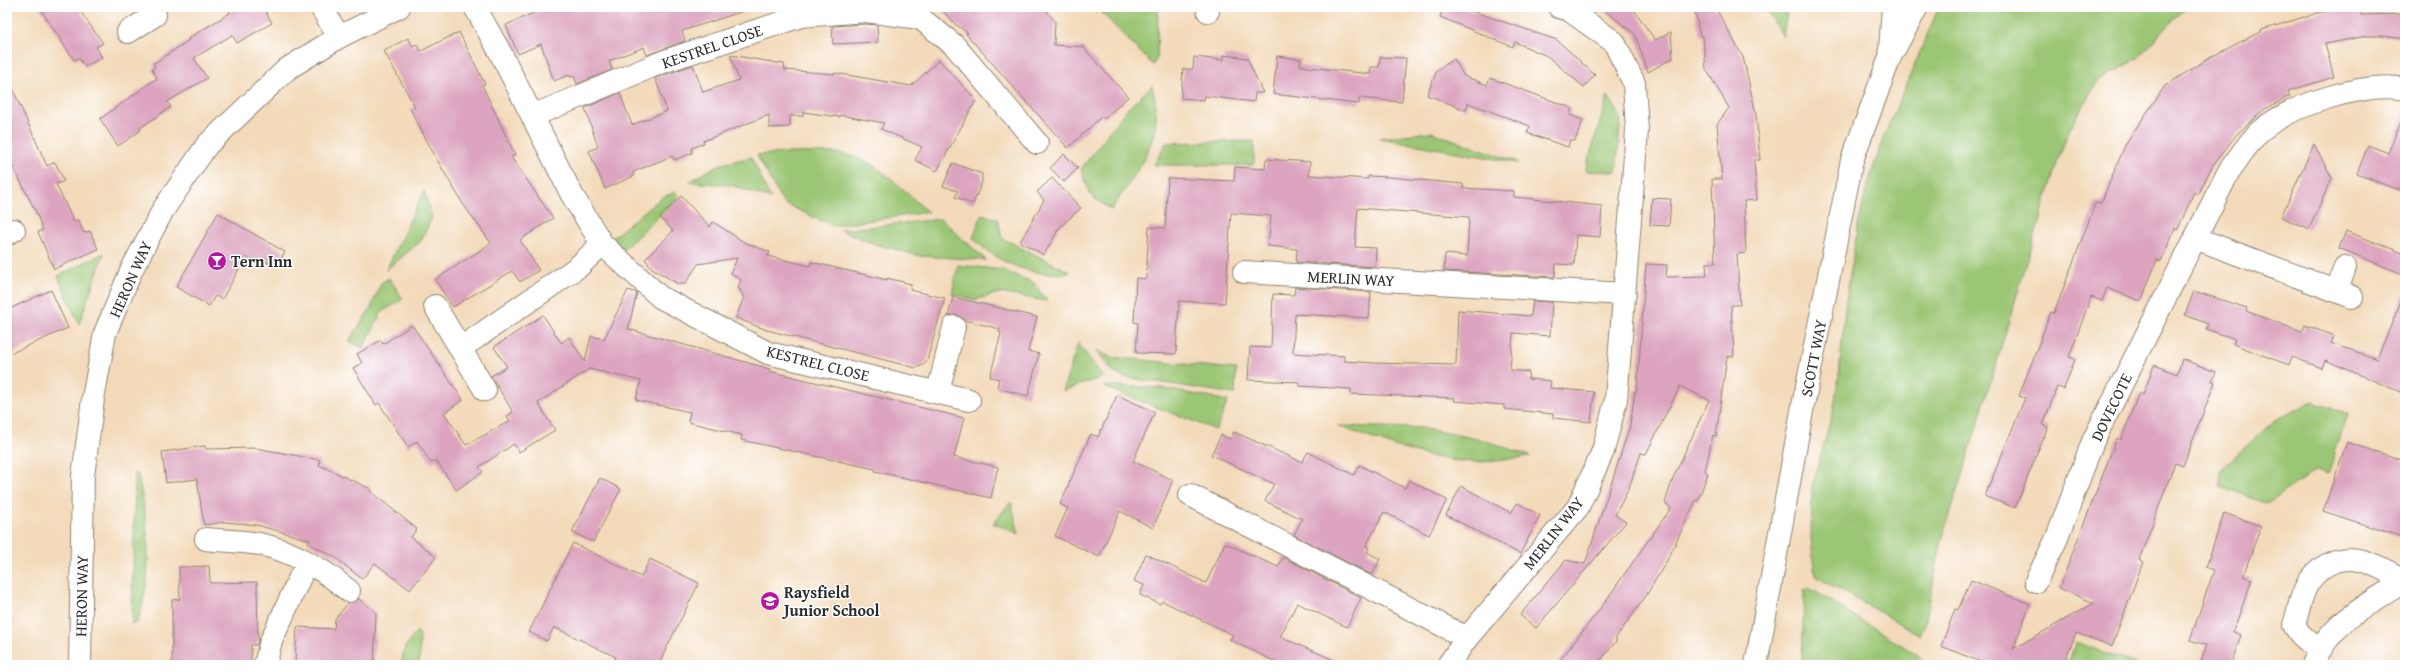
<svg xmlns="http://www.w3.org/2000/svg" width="2412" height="672" viewBox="0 0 2412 672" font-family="'Gentium Book Plus',serif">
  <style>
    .green { fill: #9bc674; stroke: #637850 }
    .building { fill: #dca4bf }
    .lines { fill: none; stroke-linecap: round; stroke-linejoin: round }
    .minor-casing { stroke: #8f8272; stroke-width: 24 }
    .tertiary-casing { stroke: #8f8272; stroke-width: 24 }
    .minor { stroke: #fff; stroke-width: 22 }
    .tertiary { stroke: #fff; stroke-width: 22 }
    .labels { text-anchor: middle; stroke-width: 3; stroke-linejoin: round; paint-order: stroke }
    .street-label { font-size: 16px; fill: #2b2b2b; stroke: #fff }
    .poi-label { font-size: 16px; font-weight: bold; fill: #2b2b2b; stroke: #fff; text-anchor: start }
  </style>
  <rect width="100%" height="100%" fill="#fff"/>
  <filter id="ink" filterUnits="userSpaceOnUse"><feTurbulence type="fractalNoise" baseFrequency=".025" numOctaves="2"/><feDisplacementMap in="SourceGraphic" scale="8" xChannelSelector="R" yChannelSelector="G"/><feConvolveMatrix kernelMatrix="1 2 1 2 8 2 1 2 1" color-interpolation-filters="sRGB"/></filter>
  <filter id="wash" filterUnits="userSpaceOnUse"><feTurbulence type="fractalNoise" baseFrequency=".012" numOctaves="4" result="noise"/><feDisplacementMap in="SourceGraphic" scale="16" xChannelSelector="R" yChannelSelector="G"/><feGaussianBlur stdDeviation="0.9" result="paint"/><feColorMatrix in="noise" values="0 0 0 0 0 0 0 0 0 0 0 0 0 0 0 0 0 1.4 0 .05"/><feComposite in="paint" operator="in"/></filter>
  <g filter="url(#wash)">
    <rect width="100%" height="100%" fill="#f3daba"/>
    <path class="green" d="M1096,7H1158L1157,58L1153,65Z
      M1764,7H1788L1783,36Z
      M1939,7H2186L2138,58L2098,81L2069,130L2058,160L1941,544L1925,624L1920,635L1815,576L1811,538L1812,487L1833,411L1839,376L1845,307L1857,230L1866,190L1883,139Z
      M1152,86C1167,138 1138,169 1111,210L1090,195L1081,169L1125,111Z
      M1608,96L1621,117L1616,172L1585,171Z
      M1431,132L1515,161L1518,163L1379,138Z
      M1254,141V165H1154L1166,143Z
      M786,153C807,153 828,151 848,155C879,162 905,192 928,212L833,226L783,203L757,155Z
      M751,157L771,199L731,185L689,182L718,165Z
      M424,191L432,217L421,241L386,270Z
      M675,192L679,197L623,250L612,238L661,198Z
      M982,214L998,219L1002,238L1070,272C1035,279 997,263 973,238Z
      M941,219L986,260L920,256L868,242L841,230Z
      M104,253L79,324L58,276Z
      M958,265L1003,270L1034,283L1047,301L999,293L974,300L952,294Z
      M389,278L403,299L382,312L363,348L349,341L371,308L381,283Z
      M1078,343L1103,377L1063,391Z
      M1096,350L1110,357L1236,369L1235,394L1124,377L1113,372Z
      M1119,386L1162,388L1228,401L1216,430L1104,387Z
      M2313,401L2348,414L2328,474L2317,470L2267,504L2220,487L2221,469L2274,421Z
      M1338,426L1421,428L1483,440L1530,456C1512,459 1494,462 1475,462C1429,461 1381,442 1338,426Z
      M135,473L138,474C148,527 155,571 137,623L132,624Z
      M1011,502L1019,534L993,523Z
      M1807,589H1811L1919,656L1925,665H1802L1804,591Z
      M417,631L420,634L419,665H401L405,647Z
      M2077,642L2136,665H2067Z"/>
    <g id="blocks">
      <path class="building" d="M39,7H77L103,43L96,47L102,57L85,67L79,58L74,60Z
        M226,7H263L272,23L237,43L232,35L194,58L207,78L167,102L171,107L140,128L141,130L118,146L100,119L157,78L152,69L155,67L153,64L189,40L188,39L197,33L230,13Z
        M547,7H743L744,11L682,31L685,41L647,55L644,47L609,61L612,70L577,84L574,76L570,77L569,75L554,81L541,44L518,54L506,25Z
        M939,7H1043L1055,21L1054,45L1083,47L1128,97L1104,119L1102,116L1068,148L966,34L968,33L955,24Z
        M1444,7H1460L1557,40L1595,75L1584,87L1547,56L1515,42L1513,47L1440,17Z
        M1600,7H1632L1655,40L1671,32L1673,58L1648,72L1635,34Z
        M1694,7H1715L1743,57L1756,114L1760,160H1754L1757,200L1744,201L1746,253L1737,254L1740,305H1731L1734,356H1727L1716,436L1713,435L1705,471L1708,473L1698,501L1696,500L1669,557L1646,596L1615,639L1617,640L1597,665H1556L1597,613L1671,508L1665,503L1673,478L1709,400L1680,386L1646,454L1641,453L1628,490L1615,515L1626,522L1536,628L1520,615L1566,560L1585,564L1630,426L1635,391H1637L1646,264L1667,265L1666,277L1707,276L1706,263H1715L1712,179H1722L1717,124L1729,108L1706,69L1703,36H1700Z
        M2347,7H2359L2361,15L2405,14V39L2383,36H2367L2325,44L2334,77L2288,91L2290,96L2265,109L2238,133L2212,166L2198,195L2194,192L2178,229L2175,228L2161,261L2157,260L2141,301L2107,288L2102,301L2091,297L2069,357L2075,359L2064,389L2057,387L2043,425L2048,427L2015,508L1985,496L2025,398L2019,396L2051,312L2054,313L2096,202L2101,203L2126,143L2165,86L2207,59L2262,31V30L2317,13Z
        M866,24L877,25L878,42L833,44L832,26Z
        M459,32L485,84L482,85L515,155L511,157L553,218L520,240L539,270L520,282L512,271L453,307L435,280L491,243L463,204L436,158L410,109L415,107L384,51L408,38L413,46L417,44L421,51Z
        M730,55L784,64L785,70L835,74V73L911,86L939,60L976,100L937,171L915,160L922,147L881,129L884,123L840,115V117L803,112V116H790V127L769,128V115L703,141L704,143L692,148V153L674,160L672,156L633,172L634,176L605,189L589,151L598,147L585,108L620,93L632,125L667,111L655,78L693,65L703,92L739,80Z
        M1224,55L1247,58L1263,93H1255L1254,102L1205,96L1204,100L1181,98L1183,69H1193L1194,57L1224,60Z
        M1277,56L1301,59L1300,65L1308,67L1370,74L1371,67H1379L1380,57L1406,58L1402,102L1359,98V104L1273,94Z
        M1454,59L1464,76L1487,85L1490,78L1572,108L1570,115L1583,120L1575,141L1570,140L1568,147L1527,133L1530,126L1468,103L1466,110L1427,95L1437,70Z
        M7,76L47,166L55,162L64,181L56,184L74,222L78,220L84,233L90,231L98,249L54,269L38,232L43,230L36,212L7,155Z
        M2405,112V192L2357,174L2368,145L2388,153Z
        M2314,144L2332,178L2309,229L2281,217Z
        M1064,154L1078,168L1064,182L1050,168Z
        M1266,159L1310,162L1309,175L1368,179V176L1389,177L1463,184V188L1514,191V197L1602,206L1600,237L1576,235L1574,265L1556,264L1555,277L1444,271L1445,254L1467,256L1469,217L1358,208L1355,247L1376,248L1375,267L1296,262L1297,249L1268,246L1271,216L1231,213L1225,303L1179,301L1176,354L1136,353L1138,323L1134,322L1136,278L1146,279L1149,227L1165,228L1168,178L1234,181L1235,167L1265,169Z
        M953,163L982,174V182L973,204L955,197L958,191L943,186Z
        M1052,178L1081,208L1059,228L1044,255L1020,242L1044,200L1037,192Z
        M681,196L710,227L713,222L744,242L770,252L768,256L810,266L811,262L887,280V278L911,284L910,290L945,298L927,360L923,365L916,368L767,330L736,318L744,297L738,287L741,280L731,273L737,258L698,264L685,284H678L652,268L645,259L673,231L660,217Z
        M1652,198L1671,199L1669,226L1650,225Z
        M218,213L285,252L276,267L260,259L257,264L246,257L222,299L215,296L209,306L176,287Z
        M2346,231L2405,254V275L2339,248Z
        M1295,287L1371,292L1369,318L1295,314L1293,353L1344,356V361L1374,363L1456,365L1458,310L1531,316L1533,301L1552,302L1550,336L1513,333L1510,370L1529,372L1528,379L1551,381L1550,388L1594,392L1591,422L1553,418V414L1504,409V405L1454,401L1455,398L1351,394V389L1299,386V382L1248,380L1250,347L1271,348L1273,294L1294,295Z
        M51,290L68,328L7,355V310Z
        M628,290L637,293L628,329L770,369L769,371L964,418L954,457L998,467L991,498L875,471V469L741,440L742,435L688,422L690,412L636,400L641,381L589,369L538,403L555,430L519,452L514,444L479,467L483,472L456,490L436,460L431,463L417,441L408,447L379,403L376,405L353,368L362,363L357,354L381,340L383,344L412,325L463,400L444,413L466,445L510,421L507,416L513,412L491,376L507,367L494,347L543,315L561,343L569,337L585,362L591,336L604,339Z
        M2194,291L2247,308L2246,311L2302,332L2305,325L2334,336L2331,343L2377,359L2405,291V394L2325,360L2322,368L2292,357L2289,365L2233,344L2235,339L2206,329L2208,324L2185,315Z
        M953,297L1037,317L1028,351L1039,354L1028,396L997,388L999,379L990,377L1001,333L999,332L1000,329L964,320L957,315L948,316Z
        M2182,359L2216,372L2212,381L2215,382L2183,466L2175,463L2139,560L2143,562L2112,646L2076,633L2063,665H1983L1986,664L1941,646L1955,609L1958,610L1971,580L2030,604L2013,649L2094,603L2059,588L2117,438L2121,440L2139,393L2143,395L2154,365L2177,374Z
        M1117,395L1155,412L1133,461L1173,480L1153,528L1120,511L1099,557L1055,536L1068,508L1060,504L1091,434L1098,437Z
        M1234,432L1302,462L1308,452L1354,475L1359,465L1405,488L1409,480L1447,500L1429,535L1384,512L1366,546L1369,547L1367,552L1380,559L1372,575L1294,535L1302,519L1265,501L1274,484L1211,455L1221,435L1230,439Z
        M2347,442L2405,461V538L2323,511Z
        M205,446L206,449L256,448L320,460L319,465L371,489L370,491L417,529L411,537L436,557L410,590L375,563L362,579L335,557L308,543L310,540L257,525L225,522L204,525L197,479L166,483L162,452Z
        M600,478L621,489L593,542L572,532Z
        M1461,486L1511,513L1517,503L1540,515L1520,554L1446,515Z
        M2224,513L2261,526L2243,576L2252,579L2233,632L2241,635L2231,665H2200L2206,645L2190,640L2214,570L2206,567Z
        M573,543L641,577L650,559L699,583L658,665H612L616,657L554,627L547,641L529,632Z
        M1225,543L1278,567L1283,557L1361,598L1347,627L1297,603L1280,637L1346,665H1282L1230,640L1233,635L1162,601L1160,604L1140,595L1144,585L1134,581L1146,554L1206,583Z
        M209,566L210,583L257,582L258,641L257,645H251V664L172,665V600L180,599L179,567Z
        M359,599L376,613L374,665L295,663L297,627L334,629L335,619L348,603Z"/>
    </g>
  </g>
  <g filter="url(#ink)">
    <use href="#blocks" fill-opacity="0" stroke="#8f8272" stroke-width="1"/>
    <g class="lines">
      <defs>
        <path id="minor" d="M321,7L339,37
          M475,7L500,52L572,195L602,244L660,297L768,353L969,400
          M1208,11V7
          M128,32L155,15L150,7
          M532,116L665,61L801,16L866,11L920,18L954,45L1037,143
          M7,234L14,230
          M2195,238L2352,297
          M1244,272L1625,294
          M2337,291L2345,267
          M435,306L485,390
          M461,348L578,267L602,244
          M938,392L954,327
          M1190,495L1467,638
          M206,539C223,541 242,541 259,544C293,551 323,569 349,591
          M2036,581L2057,538L2093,441L2229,171C2238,159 2248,143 2259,132C2290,105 2365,81 2405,89
          M2318,650L2300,634L2294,625C2298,613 2300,598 2306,587C2309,580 2316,573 2322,568C2351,547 2379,567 2405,581
          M265,665L271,641L307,562
          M1448,665L1467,638L1578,507L1603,451L1616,400L1637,130L1634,83L1614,42L1569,10L1559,7
          M2313,665C2328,624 2370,603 2405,581"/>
        <path id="tertiary" d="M1890,50L1893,7
          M80,665L83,476L93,399L105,333L132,269L163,210L207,145L287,69L339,37L399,7
          M1756,665L1802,411L1852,160L1890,57L1917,7"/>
      </defs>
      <use href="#minor" class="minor-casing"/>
      <use href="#tertiary" class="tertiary-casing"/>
      <use href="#minor" class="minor"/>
      <use href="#tertiary" class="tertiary"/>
    </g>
  </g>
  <defs>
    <symbol id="bar-disc" viewBox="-11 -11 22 22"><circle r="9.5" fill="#b5179e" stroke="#fff"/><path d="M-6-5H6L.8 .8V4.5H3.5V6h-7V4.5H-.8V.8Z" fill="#fff"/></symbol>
    <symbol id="school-disc" viewBox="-11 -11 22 22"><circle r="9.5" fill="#b5179e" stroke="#fff"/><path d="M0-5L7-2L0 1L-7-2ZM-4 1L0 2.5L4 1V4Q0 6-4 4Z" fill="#fff"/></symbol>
  </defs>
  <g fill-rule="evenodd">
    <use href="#bar-disc" x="206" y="250" width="22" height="22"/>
    <use href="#school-disc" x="759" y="590" width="22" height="22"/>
  </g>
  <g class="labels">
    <g class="street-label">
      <text transform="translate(712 46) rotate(-19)" y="6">KESTREL CLOSE</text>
      <text transform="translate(1351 278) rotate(3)" y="6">MERLIN WAY</text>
      <text transform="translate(130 279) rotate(-66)" y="6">HERON WAY</text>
      <text transform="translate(1813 358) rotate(-79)" y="6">SCOTT WAY</text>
      <text transform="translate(818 363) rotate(14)" y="6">KESTREL CLOSE</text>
      <text transform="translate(2111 407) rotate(-64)" y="6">DOVECOTE</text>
      <text transform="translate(1553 533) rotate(-52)" y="6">MERLIN WAY</text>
      <text transform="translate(81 596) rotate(-89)" y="6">HERON WAY</text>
    </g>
    <g class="poi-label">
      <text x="231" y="267">Tern Inn</text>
      <text x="784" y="598">Raysfield<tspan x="784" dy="18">Junior School</tspan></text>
    </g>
  </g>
  <rect width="2412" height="672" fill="none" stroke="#fff" stroke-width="24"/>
</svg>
